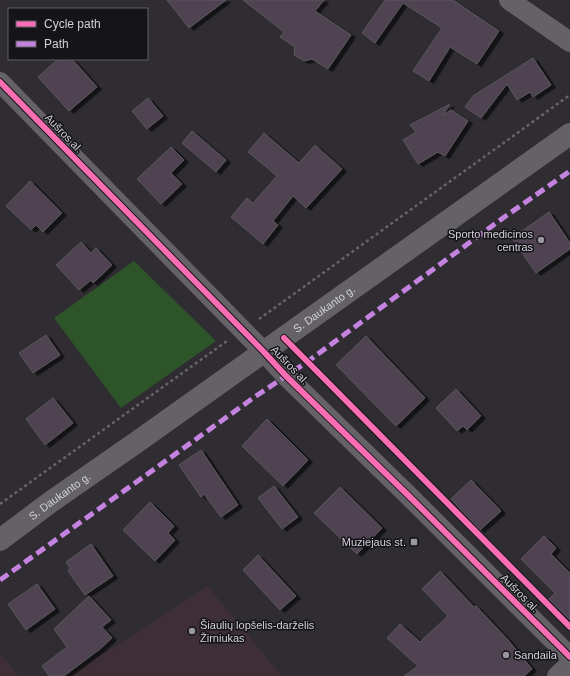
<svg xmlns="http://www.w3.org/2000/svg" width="570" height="676" viewBox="0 0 570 676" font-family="Helvetica,sans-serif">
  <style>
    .education { fill: #3e2e35 }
    .green { fill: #2e5429 }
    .building { fill: #4f4351; stroke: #5a575c; filter: url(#shadow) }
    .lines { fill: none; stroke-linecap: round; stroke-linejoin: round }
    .path { stroke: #676569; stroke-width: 2.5; stroke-dasharray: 3 3; stroke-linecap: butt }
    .minor { stroke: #646266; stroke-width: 20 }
    .secondary { stroke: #646266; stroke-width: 22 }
    .quiet { stroke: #c483df; stroke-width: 5; stroke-dasharray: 10 5; stroke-linecap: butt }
    .cycleway-casing { stroke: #151418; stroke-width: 8 }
    .cycleway { stroke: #f96db3; stroke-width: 6 }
    .poi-dot { fill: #9a979e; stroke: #151418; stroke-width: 1.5 }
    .labels { text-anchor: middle; stroke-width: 3; stroke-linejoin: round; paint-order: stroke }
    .street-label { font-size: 11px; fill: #d3d1d8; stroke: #151418 }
    .poi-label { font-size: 11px; fill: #d3d1d8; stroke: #151418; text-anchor: end }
  </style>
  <defs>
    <filter id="shadow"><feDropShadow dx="4.5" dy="2.5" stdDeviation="0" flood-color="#0009"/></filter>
  </defs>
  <rect width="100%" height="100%" fill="#2f2c32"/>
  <path class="education" d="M208,586L282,676H69Z
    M0,653L19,676H0Z"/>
  <path class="green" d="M134,261L216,341L121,408L54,318Z"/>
  <path class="building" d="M167,0H226L189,28Z
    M243,0H324L315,11L351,35L328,69L312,59L304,61L294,55L295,47L280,37L284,32Z
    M385,0H453L499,31L477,64L450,47L429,81L413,71L442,28L403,3L375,43L362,33Z
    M533,58L551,85L533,97L530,92L517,100L507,84L481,118L465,107L473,96Z
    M58,59H72L97,87L69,111L38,77Z
    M148,98L163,116L147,129L132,111Z
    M450,104L443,115L451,110L468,121L445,156L438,152L418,164L403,140L416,132L410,125Z
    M192,131L226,160L216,172L182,143Z
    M264,133L299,163L315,145L342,169L306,208L293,196L273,221L278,225L263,244L231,217L247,198L253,203L277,176L248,152Z
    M171,147L184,160L171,173L182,184L161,204L137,179Z
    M30,181L62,213L43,232L36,225L31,230L6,206Z
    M549,212L570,243V249L536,273L512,238Z
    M81,242L91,253L96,248L112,265L93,283L91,280L79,290L56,265Z
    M46,335L60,355L33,373L19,353Z
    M366,336L425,398L396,426L336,365Z
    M456,389L481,416L467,430L463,426L457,431L436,408Z
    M53,398L73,423L45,445L26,419Z
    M267,419L308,460L283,486L242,446Z
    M201,450L238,505L221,517L204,494L201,497L179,465Z
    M471,480L501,511L480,530L451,499Z
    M274,486L298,517L282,529L258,498Z
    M340,487L382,528L357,554L314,513Z
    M150,502L174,526L168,533L175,540L155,561L123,530Z
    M544,536L556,548L551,554L570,573V620L549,599L555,593L521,559Z
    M91,544L113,576L85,595L68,571L70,568L66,562Z
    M258,555L296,596L280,610L243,570Z
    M440,571L474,607L476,606L508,640L532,669L524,676H404L418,666L387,638L400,624L420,642L448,616L422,589Z
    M37,584L55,609L26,630L8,604Z
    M89,596L111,620L102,627L112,638L100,649L64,676H49L42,666L67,647L54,629Z"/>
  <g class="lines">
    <path class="path" d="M259,319L570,95
      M0,504L227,341"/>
    <path class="minor" d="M509,0L570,42
      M0,82L264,352L286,376L413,500L570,657
      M557,676L570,664"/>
    <path class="secondary" id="s1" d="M0,540L52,501L137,442L570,134"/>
    <path class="quiet" d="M0,580L256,396L307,362L503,218L570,171"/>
    <defs>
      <path id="cycleway" d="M0,82L264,352L286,376L413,500L570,657
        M284,338L570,627"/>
    </defs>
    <use href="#cycleway" class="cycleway-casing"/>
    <use href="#cycleway" class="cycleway"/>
  </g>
  <g class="poi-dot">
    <circle cx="541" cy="240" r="4"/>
    <rect x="410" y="538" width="8" height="8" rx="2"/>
    <circle cx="192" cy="631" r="4"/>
    <circle cx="506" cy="655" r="4"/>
  </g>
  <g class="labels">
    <g class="street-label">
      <text transform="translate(64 133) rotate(46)" y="4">Aušros al.</text>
      <text dy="4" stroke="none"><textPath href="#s1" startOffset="398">S. Daukanto g.</textPath></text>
      <text transform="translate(290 365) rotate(46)" y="4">Aušros al.</text>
      <text dy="4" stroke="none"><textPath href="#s1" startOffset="74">S. Daukanto g.</textPath></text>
      <text transform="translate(520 593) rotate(45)" y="4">Aušros al.</text>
    </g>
    <g class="poi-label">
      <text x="533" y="238">Sporto medicinos<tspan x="533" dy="13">centras</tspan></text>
      <text x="406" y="546">Muziejaus st.</text>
      <text x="200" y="629" text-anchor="start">Šiaulių lopšelis-darželis<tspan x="200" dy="13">Žirniukas</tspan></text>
      <text x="514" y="659" text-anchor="start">Sandaila</text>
    </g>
  </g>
  <rect x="8" y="8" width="140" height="52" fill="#151418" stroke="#616065"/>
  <rect x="16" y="21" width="20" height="6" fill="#f96db3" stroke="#616065"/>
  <text x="44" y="28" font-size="12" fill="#d3d1d8">Cycle path</text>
  <rect x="16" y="41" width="20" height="6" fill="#c483df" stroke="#616065"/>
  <text x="44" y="48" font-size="12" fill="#d3d1d8">Path</text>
</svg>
